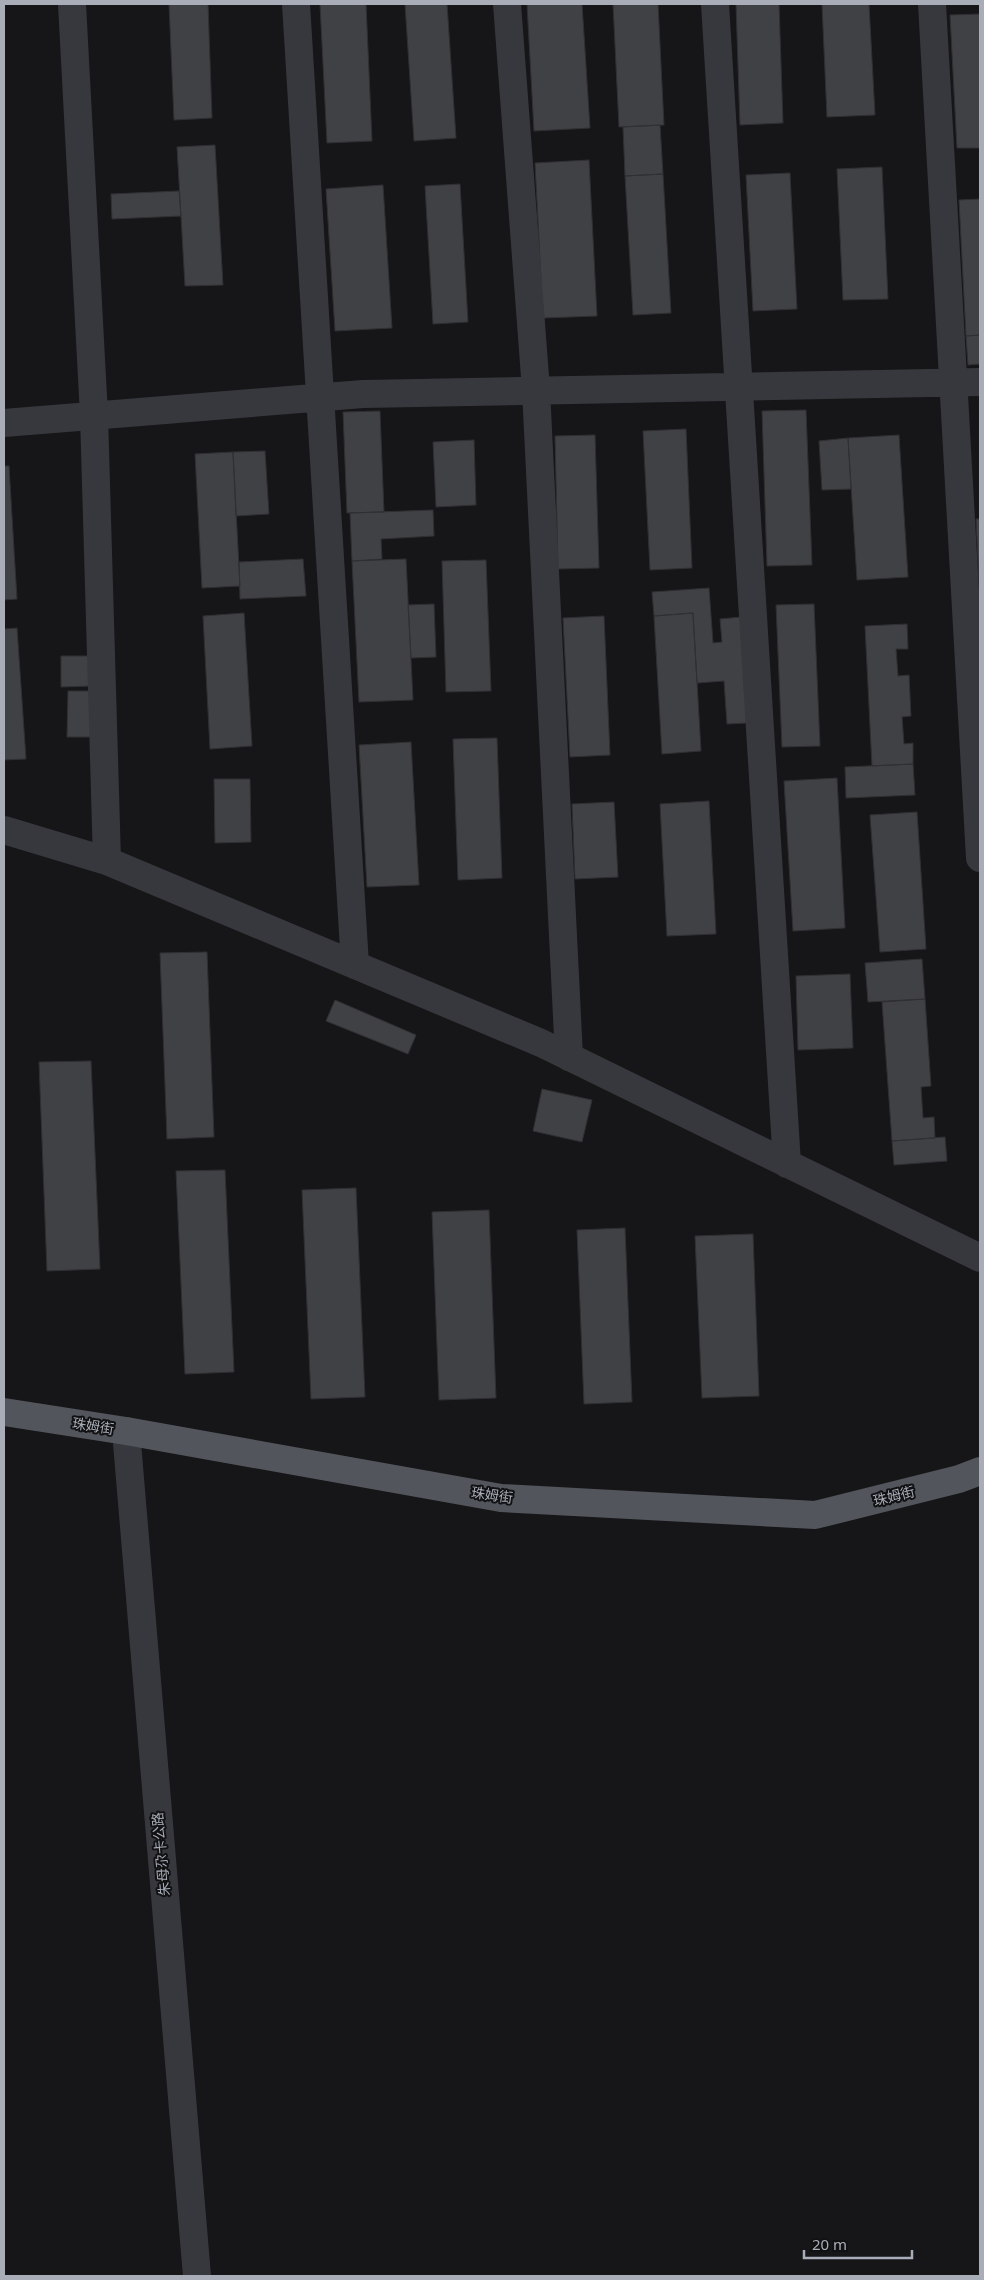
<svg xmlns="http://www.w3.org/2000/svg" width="984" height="2280" viewBox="0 0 984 2280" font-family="'Noto Sans','Noto Sans SC',sans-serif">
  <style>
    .building { fill: #404145; stroke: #303034 }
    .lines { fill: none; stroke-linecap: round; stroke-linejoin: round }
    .minor { stroke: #37383d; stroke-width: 28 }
    .major { stroke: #53555c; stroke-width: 28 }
    .labels { text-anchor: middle; stroke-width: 4; stroke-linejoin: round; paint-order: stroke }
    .street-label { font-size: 14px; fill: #a8adb8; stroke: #111113 }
  </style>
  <rect width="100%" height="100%" fill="#161618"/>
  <path class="building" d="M169,4H208L212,118L174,120Z
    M320,4H366L372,141L327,143Z
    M405,4H447L456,138L414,141Z
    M527,4H582L590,128L534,131Z
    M613,4H658L664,125L619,127Z
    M736,4H779L783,123L740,125Z
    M822,4H869L875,115L827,117Z
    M980,14V148H957L950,15Z
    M660,125L663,174L625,176L623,127Z
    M215,145L223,285L185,286L177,147Z
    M589,160L597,316L543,318L535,163Z
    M882,167L888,299L843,300L837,169Z
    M790,173L797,309L753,311L746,175Z
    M663,174L671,313L633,315L625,176Z
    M460,184L468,322L433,324L425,186Z
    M383,185L392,328L335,331L326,189Z
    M179,191L181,216L112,219L111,194Z
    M980,199V335L966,336L959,200Z
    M980,335V364L968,365L966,336Z
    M806,410L812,565L767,566L762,411Z
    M380,411L384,512L347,513L343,412Z
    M686,429L692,568L650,570L643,431Z
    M595,435L599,568L558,569L555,436Z
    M899,435L908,577L857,580L848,438Z
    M848,438L851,489L822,490L819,441Z
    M474,440L476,505L436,507L433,442Z
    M265,451L269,514L236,516L233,452Z
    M233,452L240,586L202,588L195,454Z
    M4,466H9L17,599L4,600Z
    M433,510L434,536L381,539L382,559L352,561L350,513Z
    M976,519H980V603Z
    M303,559L306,596L240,599L239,562Z
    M406,559L413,700L359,702L352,561Z
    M486,560L491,691L446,692L442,561Z
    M709,588L713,643L722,642L720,619L741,617L747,723L727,724L724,681L697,683L693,613L654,616L652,592Z
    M434,604L436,657L411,658L408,605Z
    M814,604L820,746L782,747L776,605Z
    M244,613L252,746L210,749L203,616Z
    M693,613L701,751L662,754L654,616Z
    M604,616L610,755L570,757L563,618Z
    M907,624L908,649H896L898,676L909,675L911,716L902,717L904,744L913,743V764L872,766L865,626Z
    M17,628L26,759L4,760V629Z
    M61,656H90L91,686L61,687Z
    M68,691H94V737H67Z
    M497,738L502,878L458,880L453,739Z
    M411,742L419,885L367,887L359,745Z
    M913,764L915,795L846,798L845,767Z
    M837,778L845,928L793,931L784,781Z
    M214,779H250L251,842L215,843Z
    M709,801L716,934L667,936L660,804Z
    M614,802L618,877L575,879L572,804Z
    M917,812L926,949L880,952L870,815Z
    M207,952L214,1137L167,1139L160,953Z
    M922,959L925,999L868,1002L865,963Z
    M850,974L853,1048L798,1050L796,976Z
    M925,999L931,1086L921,1087L923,1118L934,1117L935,1138L892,1141L882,1002Z
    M335,1000L416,1035L408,1054L326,1021Z
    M91,1061L100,1269L47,1271L39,1062Z
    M542,1089L592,1100L582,1142L533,1131Z
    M945,1137L947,1161L894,1165L892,1141Z
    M225,1170L234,1372L185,1374L176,1171Z
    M356,1188L365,1397L311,1399L302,1190Z
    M489,1210L496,1398L439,1400L432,1212Z
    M625,1228L632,1402L584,1404L577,1230Z
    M753,1234L759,1396L702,1398L695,1236Z"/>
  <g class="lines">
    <path class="minor" d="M72,4L94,415L107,861
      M296,4L355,965
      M507,4L536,390L569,1057
      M715,4L787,1164
      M932,4L980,858
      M4,423L363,394L980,382
      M4,830L107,861L541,1043L980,1258
      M126,1431L197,2276"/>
    <path class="major" d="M4,1412L126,1431L501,1498L815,1515L959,1479L980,1471"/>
  </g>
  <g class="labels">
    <g class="street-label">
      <text transform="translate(93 1426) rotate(9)" y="5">珠姆街</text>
      <text transform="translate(492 1495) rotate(8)" y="5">珠姆街</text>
      <text transform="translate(894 1496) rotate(-14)" y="5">珠姆街</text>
      <text transform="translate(161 1854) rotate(-95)" y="5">朱母尕卡公路</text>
    </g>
  </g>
  <rect width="984" height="2280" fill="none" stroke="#a8adb8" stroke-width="10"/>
  <path d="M804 2250v8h108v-8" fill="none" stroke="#a8adb8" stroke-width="2.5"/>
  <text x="812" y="2250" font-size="15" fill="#a8adb8" stroke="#111113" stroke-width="4" paint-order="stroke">20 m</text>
</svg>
